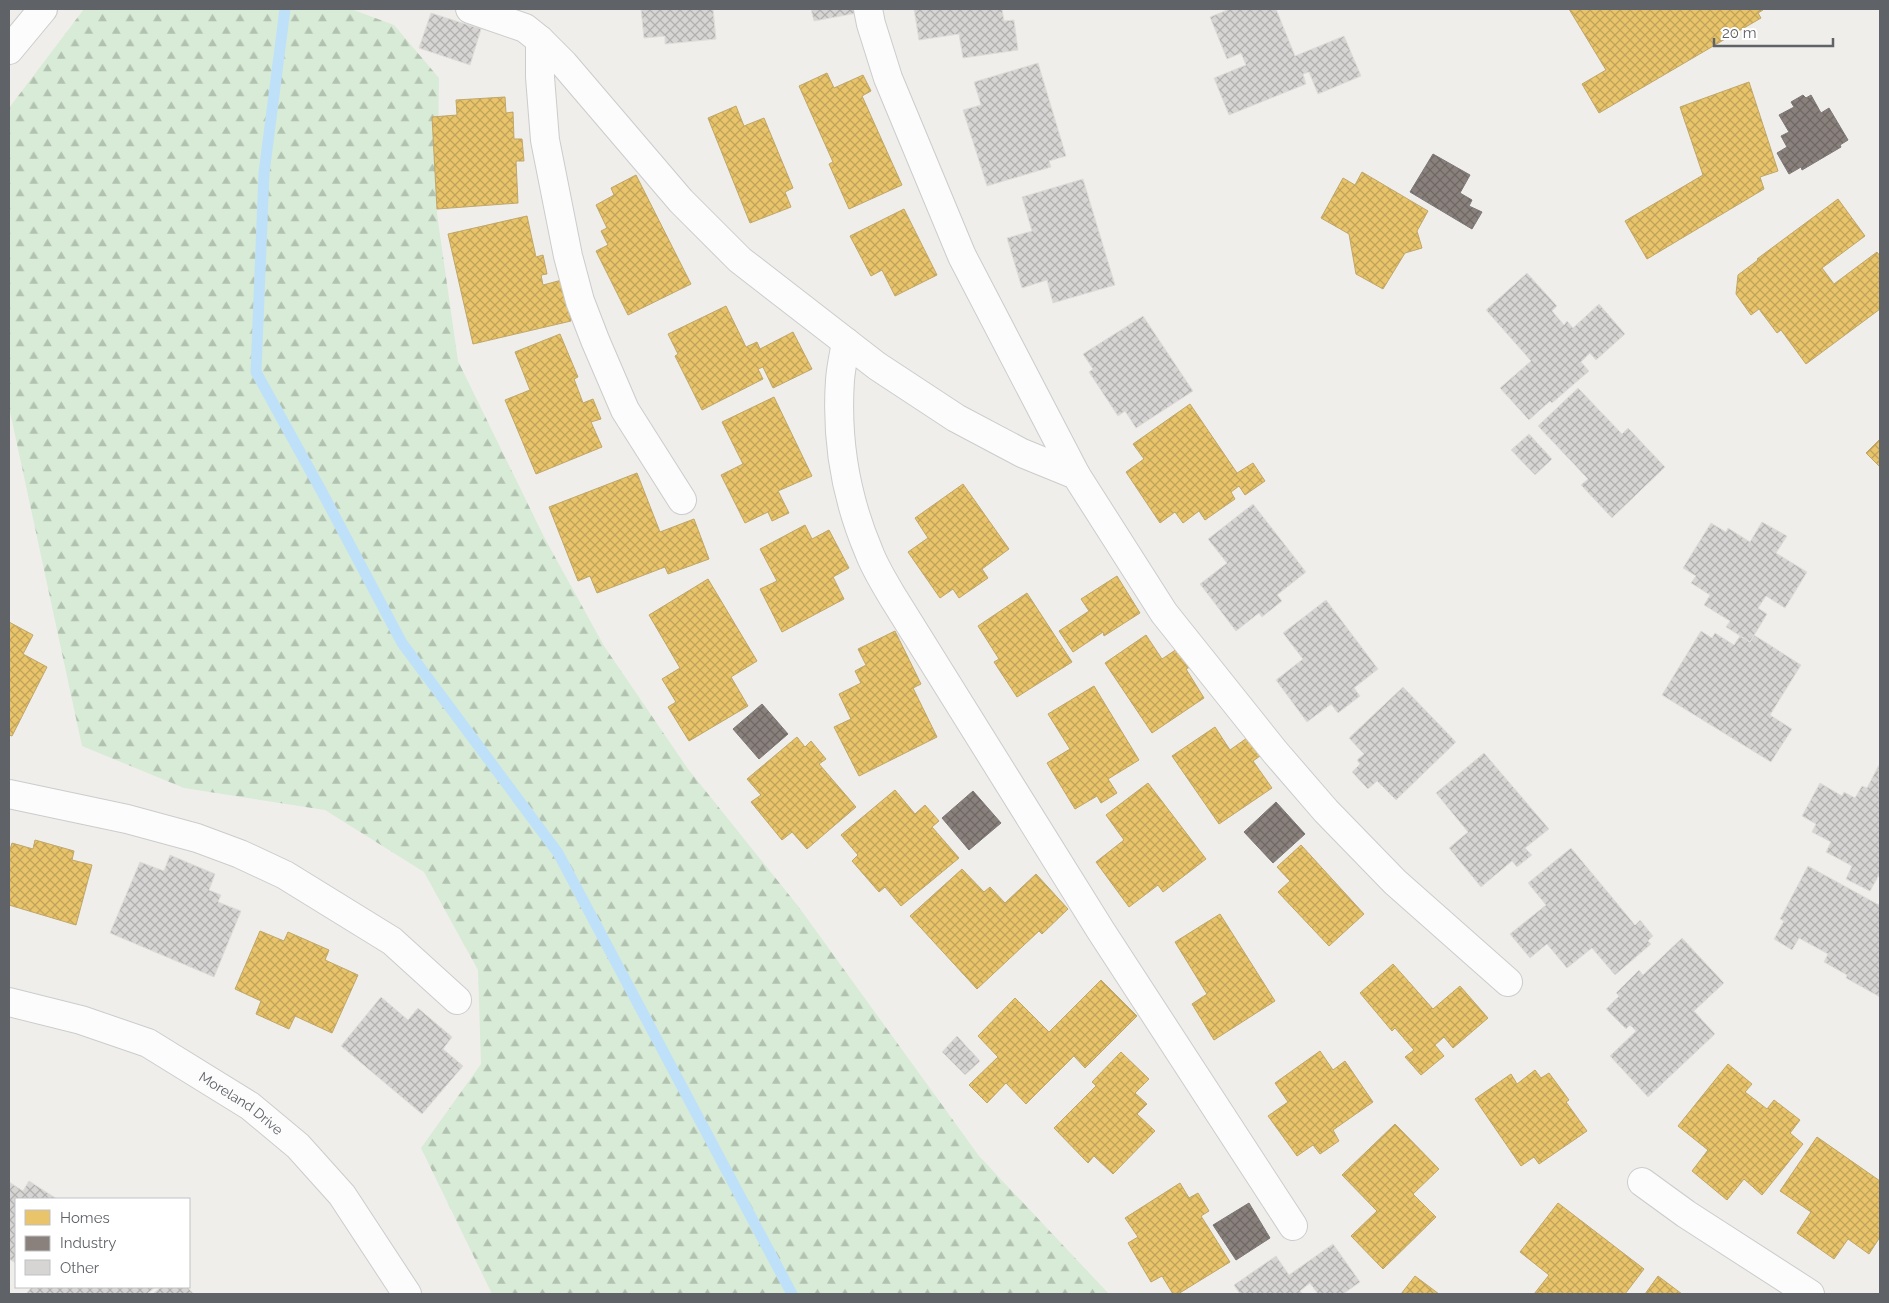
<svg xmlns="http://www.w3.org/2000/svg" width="1889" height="1303" viewBox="0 0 1889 1303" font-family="Raleway,sans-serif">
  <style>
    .forest { fill: url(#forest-firs) }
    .homes { fill: url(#homes-cross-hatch); stroke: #c0a769 }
    .industry { fill: url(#industry-cross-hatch); stroke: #7d7876 }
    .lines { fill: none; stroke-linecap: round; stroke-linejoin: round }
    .stream { stroke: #bfe0f9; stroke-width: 11 }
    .building { fill: url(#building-cross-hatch); stroke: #deddd9 }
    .minor-casing { stroke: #cbcccc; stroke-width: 30 }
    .minor { stroke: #fdfcfc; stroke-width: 28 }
    .labels { text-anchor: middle; stroke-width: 5; stroke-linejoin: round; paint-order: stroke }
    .street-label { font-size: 14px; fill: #5f6368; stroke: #fff }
  </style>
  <defs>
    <pattern id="forest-firs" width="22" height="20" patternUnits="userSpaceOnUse" patternTransform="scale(1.25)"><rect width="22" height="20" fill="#d8ebd6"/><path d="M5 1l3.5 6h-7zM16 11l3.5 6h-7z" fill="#b2c2b1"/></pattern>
    <pattern id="homes-cross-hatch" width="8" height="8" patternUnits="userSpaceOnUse" patternTransform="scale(1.25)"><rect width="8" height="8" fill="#e9c46a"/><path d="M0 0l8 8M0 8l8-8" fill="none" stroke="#c0a35b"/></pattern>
    <pattern id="industry-cross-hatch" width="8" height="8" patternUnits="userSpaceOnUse" patternTransform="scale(1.25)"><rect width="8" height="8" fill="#8a817c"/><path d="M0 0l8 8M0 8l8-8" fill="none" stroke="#6e6865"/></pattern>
    <pattern id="building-cross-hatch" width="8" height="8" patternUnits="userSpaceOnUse" patternTransform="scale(1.25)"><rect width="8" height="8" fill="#d6d5d3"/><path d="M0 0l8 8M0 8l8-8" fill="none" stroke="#b1b0af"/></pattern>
  </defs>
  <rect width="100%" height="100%" fill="#efeeea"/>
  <path class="forest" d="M84,9H351L394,25L439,78L437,214L458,361L544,537L604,646L688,769L798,906L979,1156L1109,1294H492L421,1148L481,1064L478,970L424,872L325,810L184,788L82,746L9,407V108Z"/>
  <path class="homes" d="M1569,9H1762L1763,10L1758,13L1761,18L1599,113L1582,84L1606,70Z
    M827,73L834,88L863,75L871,91L862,96L902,185L849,209L829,164L833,162L799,86Z
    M1749,82L1778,171L1760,177L1764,189L1647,259L1625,221L1703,175L1680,107Z
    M505,97L506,113L513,112L514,139H522L524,161H516L518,203L437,209L432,117L457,115L456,100Z
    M736,106L744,126L764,118L793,188L785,192L791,207L750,223L708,118Z
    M1362,172L1428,211L1417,231L1422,248L1405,253L1383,289L1356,274L1349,234L1321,218L1343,178L1355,185Z
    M636,175L691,284L628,315L596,251L608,245L601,231L607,228L596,205L614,195L611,188Z
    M1838,199L1865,236L1822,268L1834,284L1877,252L1880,256V309L1806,364L1781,330L1777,333L1759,309L1751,315L1736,294L1738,275L1758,260L1757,259Z
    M904,209L937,275L895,296L882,270L871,276L850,236Z
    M527,216L536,257L543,255L547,274L541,275L543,285L562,280L571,321L473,344L448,234Z
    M726,306L746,347L757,342L760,349L793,332L812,369L773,388L763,367L758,369L763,379L702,410L675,356L678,354L668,334Z
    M560,334L578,377L574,379L583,403L593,399L601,419L591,422L602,447L536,474L505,400L530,390L515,352Z
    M774,397L812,476L778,491L789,513L772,521L768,512L745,523L721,475L743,464L722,422Z
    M1190,404L1237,473L1253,463L1265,481L1245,495L1239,486L1231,492L1235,499L1205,520L1199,511L1183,523L1175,512L1160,523L1126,472L1144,459L1133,444Z
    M1880,439V467L1866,453Z
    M637,473L660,532L694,519L709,559L668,574L665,567L597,593L590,576L578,581L549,507Z
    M963,484L1009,549L982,569L988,578L959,598L953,589L940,598L908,552L928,538L915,518Z
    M805,525L812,539L829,530L849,568L833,577L844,599L782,632L760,589L777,581L760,549Z
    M1117,576L1140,613L1104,636L1103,632L1073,652L1059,631L1089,611L1081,599Z
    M708,579L757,661L731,677L748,706L689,741L668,707L676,702L662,679L680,668L649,615Z
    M1027,593L1072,662L1017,697L994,662L999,659L978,626Z
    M9,622L33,635L23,654L47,667L12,736L9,735Z
    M895,631L921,684L913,688L937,737L859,776L834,727L851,719L839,694L861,683L855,671L866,665L858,649Z
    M1146,635L1162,659L1180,647L1192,666L1186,669L1204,698L1152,733L1105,663Z
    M1094,686L1139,760L1108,779L1117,793L1101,803L1097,796L1075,809L1047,763L1070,749L1048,714Z
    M1215,727L1230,750L1247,738L1260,756L1253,761L1272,788L1219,824L1172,756Z
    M797,737L805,747L811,741L826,759L819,764L856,807L807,849L792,832L782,840L751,802L761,795L747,779Z
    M1148,783L1206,859L1163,892L1158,885L1129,907L1096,862L1124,840L1106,815Z
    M895,790L915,814L925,805L939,821L932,827L959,858L901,906L885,887L879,892L852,861L858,855L841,835Z
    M35,840L74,851L72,860L92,865L76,925L9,905V853L12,843L33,849Z
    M1301,845L1364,914L1329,946L1278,892L1290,881L1277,867Z
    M962,869L984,892L990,887L1005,903L1036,874L1068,909L1042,934L1039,931L977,989L910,916Z
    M1220,914L1275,1001L1214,1040L1192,1004L1207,994L1175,942Z
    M260,931L284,941L288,932L329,950L325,960L358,975L332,1033L295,1016L289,1029L256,1014L261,1001L235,989Z
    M1393,964L1433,1009L1460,986L1488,1018L1453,1048L1444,1037L1435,1045L1444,1056L1421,1075L1405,1057L1414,1050L1395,1028L1392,1031L1360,993Z
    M1101,980L1137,1016L1085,1068L1074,1056L1026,1104L1006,1083L987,1103L969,1085L998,1057L978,1036L1015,998L1049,1032Z
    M1320,1051L1333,1070L1345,1061L1373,1102L1333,1130L1339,1141L1320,1154L1313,1145L1297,1156L1268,1116L1288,1102L1275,1083Z
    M1121,1052L1149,1079L1135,1093L1147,1104L1137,1114L1155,1131L1113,1174L1094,1156L1088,1163L1054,1128L1096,1086L1092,1082Z
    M1728,1064L1752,1084L1745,1092L1767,1109L1774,1100L1800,1120L1790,1133L1803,1144L1762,1195L1744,1179L1727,1200L1692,1171L1708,1150L1678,1126Z
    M1535,1070L1541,1078L1549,1073L1569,1100L1566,1102L1587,1131L1539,1164L1534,1157L1521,1166L1475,1099L1511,1074L1517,1084Z
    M1395,1124L1439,1169L1413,1194L1436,1217L1383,1269L1351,1236L1377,1211L1342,1175Z
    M1817,1137L1880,1181V1237L1869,1254L1848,1239L1834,1259L1797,1233L1811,1212L1780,1191Z
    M1180,1183L1189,1198L1198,1193L1209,1211L1201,1216L1230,1262L1178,1294H1173L1162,1276L1151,1282L1128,1243L1138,1237L1125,1218Z
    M1558,1203L1644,1269L1625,1294H1534L1549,1275L1520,1252Z
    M1415,1276L1439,1294H1401Z
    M1658,1276L1682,1294H1645Z"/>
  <path class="industry" d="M1803,95L1806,98L1811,95L1821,113L1829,108L1848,140L1840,145L1841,147L1802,170L1801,167L1789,174L1777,153L1787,147L1781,136L1789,132L1779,115L1794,107L1791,102Z
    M1433,154L1470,175L1460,193L1472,200L1469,206L1482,212L1472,229L1410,192Z
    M762,704L788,734L759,759L733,729Z
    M973,791L1001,823L969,850L942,818Z
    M1276,802L1305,834L1273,863L1244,832Z
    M1249,1203L1270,1238L1236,1260L1213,1225Z"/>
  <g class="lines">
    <path class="stream" d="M285,9L264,173L256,372L322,492L402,643L558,853L792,1294"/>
  </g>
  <path class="building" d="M641,9H713L716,39L665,44V36L644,38Z
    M811,9H856L857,13L814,21Z
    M914,9H1002L1004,21L1014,20L1018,50L963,58L959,34L919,40Z
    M1230,9H1276L1295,56L1344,36L1361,76L1318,94L1309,72L1303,74L1306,84L1229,115L1214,78L1246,65L1241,53L1227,59L1210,17Z
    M431,13L481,29L470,65L419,48Z
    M1038,63L1066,156L1049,161L1051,167L987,186L963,110L981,105L974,82Z
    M1083,179L1115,285L1053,303L1047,280L1022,288L1007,238L1032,231L1022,197Z
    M1527,273L1557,306L1552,311L1564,325L1567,321L1573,328L1599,304L1625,334L1596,360L1590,353L1581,362L1589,371L1552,403L1550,401L1529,420L1500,388L1531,361L1486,310Z
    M1143,316L1193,391L1136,428L1125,411L1118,416L1089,372L1093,369L1083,354Z
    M1578,388L1622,434L1628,428L1665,467L1612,518L1581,485L1588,479L1538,426Z
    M1529,434L1552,459L1535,475L1511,450Z
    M1253,504L1306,572L1277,595L1282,601L1262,617L1259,613L1236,631L1200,584L1227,563L1208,539Z
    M1762,522L1787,536L1776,553L1807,572L1785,608L1766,596L1758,608L1767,614L1750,642L1726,627L1730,621L1704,605L1710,595L1691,583L1696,576L1683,568L1711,523L1726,532L1728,528L1750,542Z
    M1326,600L1378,669L1354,688L1360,696L1338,713L1331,704L1307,722L1276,680L1303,659L1283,633Z
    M1701,631L1712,638L1715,633L1734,645L1740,636L1750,642L1754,635L1801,665L1770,715L1792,729L1771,762L1662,695Z
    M1403,687L1456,742L1396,800L1377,781L1368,789L1352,772L1360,764L1357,760L1364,754L1349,738Z
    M1484,753L1549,829L1525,848L1532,855L1517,867L1512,861L1481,887L1449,848L1468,832L1436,793Z
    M1879,765L1880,873L1870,891L1846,879L1852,866L1826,852L1831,842L1812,832L1816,824L1802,816L1820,783L1842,796L1844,792L1855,798L1862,786L1867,788Z
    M1571,848L1635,925L1640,920L1653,936L1648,941L1651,944L1615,975L1592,948L1567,968L1547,944L1530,958L1510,934L1546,905L1528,883Z
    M170,855L215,874L209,890L221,895L218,902L241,911L214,977L110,933L140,862L164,871Z
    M1808,866L1879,905L1880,901V997L1846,978L1847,975L1824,962L1828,954L1799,938L1792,950L1774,939L1784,921L1780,919Z
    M1682,938L1724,983L1694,1011L1715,1034L1648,1097L1610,1056L1636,1031L1630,1025L1626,1029L1606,1009L1619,996L1616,993L1639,970L1643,975Z
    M381,997L408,1020L418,1008L452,1037L443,1049L463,1066L422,1114L341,1046Z
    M957,1036L980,1061L965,1075L942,1052Z
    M29,1181L57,1199H16V1263L9,1259V1182L23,1191Z
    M1333,1244L1360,1282L1343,1294H1318L1310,1283L1300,1291L1303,1294H1240L1234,1285L1276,1256L1289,1275Z
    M32,1287H155L147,1294H26Z
    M161,1287H187L194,1294H153Z"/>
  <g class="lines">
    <defs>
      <g id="minor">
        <path d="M470,9L525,28L540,40L564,64L681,201L740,260L877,366L956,418L1022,453L1076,475L1164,613L1275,752L1326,811L1395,882L1508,982"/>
        <path d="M868,9L871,24L888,78L962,256L1076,475"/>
        <path d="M540,40V77L545,140L568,256L580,301L595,340L625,410L682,500"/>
        <path d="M9,50L43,9"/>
        <path d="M846,342C844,354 841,367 840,380C836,439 846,498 869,552C875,568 885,584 894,599L1101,931L1293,1226"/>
        <path d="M9,794L127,819L197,838L240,854L285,875L392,941L457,1000"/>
        <path id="s1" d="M9,1002L81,1020L148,1043L250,1106L298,1146L342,1195L407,1294"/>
        <path d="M1642,1182L1686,1214L1810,1294"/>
      </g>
    </defs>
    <use href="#minor" class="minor-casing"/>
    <use href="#minor" class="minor"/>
  </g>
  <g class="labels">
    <g class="street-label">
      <text dy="5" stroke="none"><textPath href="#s1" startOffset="256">Moreland Drive</textPath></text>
    </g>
  </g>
  <rect width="1889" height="1303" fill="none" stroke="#5f6368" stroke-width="20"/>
  <rect x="15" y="1198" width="175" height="90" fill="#ffffff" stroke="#bfc1c3"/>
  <rect x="25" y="1210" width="25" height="15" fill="#e9c46a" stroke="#bfc1c3"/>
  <text x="60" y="1223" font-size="15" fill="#5f6368">Homes</text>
  <rect x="25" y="1236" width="25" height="15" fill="#8a817c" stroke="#bfc1c3"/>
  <text x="60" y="1248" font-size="15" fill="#5f6368">Industry</text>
  <rect x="25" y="1260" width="25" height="15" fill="#d6d5d3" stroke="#bfc1c3"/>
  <text x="60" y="1273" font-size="15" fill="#5f6368">Other</text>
  <path d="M1714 38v8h119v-8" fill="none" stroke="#5f6368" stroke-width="2.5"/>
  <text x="1722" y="38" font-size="15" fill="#5f6368" stroke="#ffffff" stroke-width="4" paint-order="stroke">20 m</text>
</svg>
